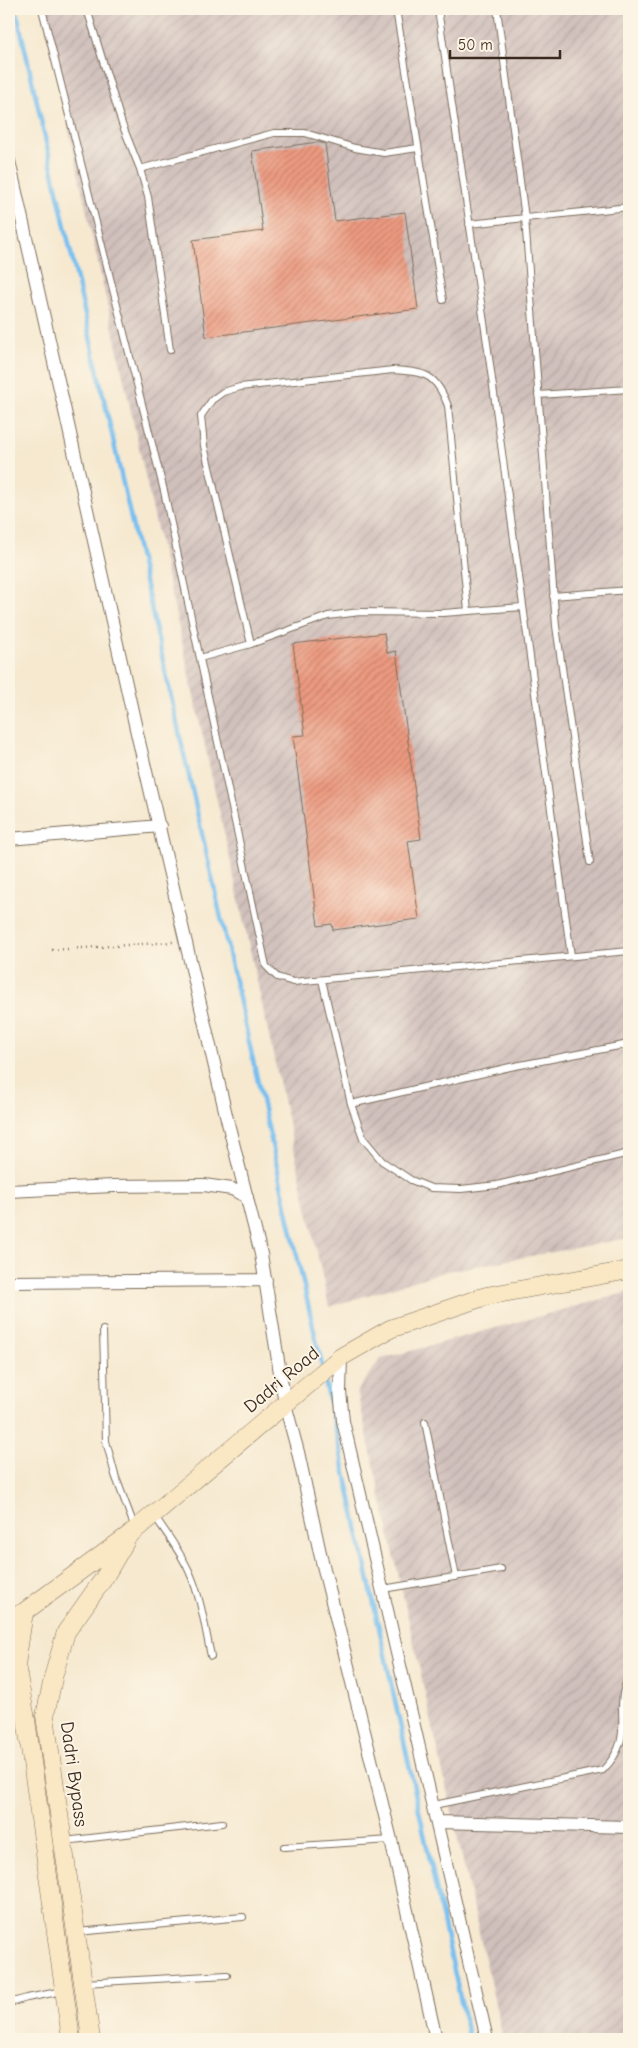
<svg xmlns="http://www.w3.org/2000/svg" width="638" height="2048" viewBox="0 0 638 2048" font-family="'Comic Neue',sans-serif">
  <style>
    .industrial { fill: url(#industrial-furrows) }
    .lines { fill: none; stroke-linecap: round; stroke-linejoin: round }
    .stream { stroke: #78c0f0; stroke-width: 4.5 }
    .building { fill: url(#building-hatch) }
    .lane-casing { stroke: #7c6d5c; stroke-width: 8 }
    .street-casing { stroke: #7c6d5c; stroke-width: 14 }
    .secondary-casing { stroke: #7c6d5c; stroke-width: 19 }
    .path { stroke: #7c6d5c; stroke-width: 2.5; stroke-dasharray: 1 4; stroke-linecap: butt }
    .lane { stroke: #fff; stroke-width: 6 }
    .street { stroke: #fff; stroke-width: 12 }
    .secondary { stroke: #fae7c3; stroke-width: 18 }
    .labels { text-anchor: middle; stroke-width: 4; stroke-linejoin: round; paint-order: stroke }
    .street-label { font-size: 19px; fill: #3b2a1e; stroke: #fcf5e5 }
  </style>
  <defs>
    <pattern id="industrial-furrows" width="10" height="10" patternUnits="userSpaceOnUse" patternTransform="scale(1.25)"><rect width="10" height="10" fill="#d0c0bc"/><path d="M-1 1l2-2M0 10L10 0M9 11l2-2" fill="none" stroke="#b4a5a1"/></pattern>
    <pattern id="building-hatch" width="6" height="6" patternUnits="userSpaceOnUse" patternTransform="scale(1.25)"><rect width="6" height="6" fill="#ed9a80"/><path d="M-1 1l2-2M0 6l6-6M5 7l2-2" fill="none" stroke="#c17e68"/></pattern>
  </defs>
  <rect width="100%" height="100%" fill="#fcf5e5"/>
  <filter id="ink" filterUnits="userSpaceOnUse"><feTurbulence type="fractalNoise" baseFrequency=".02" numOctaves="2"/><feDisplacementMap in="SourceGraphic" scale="10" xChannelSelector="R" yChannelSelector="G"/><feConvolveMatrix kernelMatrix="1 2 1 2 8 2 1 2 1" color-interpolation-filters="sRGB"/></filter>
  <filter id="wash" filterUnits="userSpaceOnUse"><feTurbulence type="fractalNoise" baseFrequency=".0096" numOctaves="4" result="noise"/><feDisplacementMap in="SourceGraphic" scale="20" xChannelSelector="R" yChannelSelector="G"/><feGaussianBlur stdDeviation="1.12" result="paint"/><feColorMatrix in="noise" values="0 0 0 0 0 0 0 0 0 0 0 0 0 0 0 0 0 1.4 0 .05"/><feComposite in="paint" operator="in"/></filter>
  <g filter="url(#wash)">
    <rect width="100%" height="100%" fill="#f6e9d0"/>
    <path class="industrial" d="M42,9H629V1238L443,1272L329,1307Z
      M629,1292V2039H503L357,1391L381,1359Z"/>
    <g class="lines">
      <path class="stream" d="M16,9L322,1366
        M324,1376L469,2039"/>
    </g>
    <g id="blocks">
      <path class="building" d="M318,142L325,144L335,221L405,212L418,309L206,337L193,240L263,231L252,151Z
        M384,633L387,653L396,651L421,839L408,841L419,919L333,930L332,924L318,926L293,736L305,735L293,644Z"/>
    </g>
  </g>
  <g filter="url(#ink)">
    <use href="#blocks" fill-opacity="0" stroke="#7c6d5c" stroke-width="1"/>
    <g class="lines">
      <defs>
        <path id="lane" d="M42,9L164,491L266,966L277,977L293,982L629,951
          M87,9L122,124L140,169L148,197L170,350
          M396,9L443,300
          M438,9L488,350L571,956
          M497,9L525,218L556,626L590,862
          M140,169L274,133H305L355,148L384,153L418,148
          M469,224L629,207
          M538,395L629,389
          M553,596L629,590
          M251,644L204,446L201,416L212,400L223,392L240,387L393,370C426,372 436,374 448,406L468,611
          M200,658L251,644L328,616L360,612L443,613L523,607
          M322,980L351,1104L363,1138L382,1161L411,1180L431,1188L461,1189L497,1185L629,1153
          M351,1104L510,1067L629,1044
          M103,1330L106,1441L115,1475L135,1528
          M425,1422L456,1577
          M154,1515C166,1533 180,1551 189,1571C201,1597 205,1628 211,1656
          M383,1589L501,1569
          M434,1805L603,1770C638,1735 611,1711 629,1676
          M64,1841L222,1823
          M284,1847L391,1840
          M77,1932L243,1917
          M83,1983L227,1975
          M9,2003L27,1998L63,1991"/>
        <path id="street" d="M9,161L137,733L227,1119L261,1254L285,1404L298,1452L320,1553L391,1840L436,2039
          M9,839L160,826
          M9,1191L113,1186L204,1185L232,1189L247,1197
          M9,1282L266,1280
          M341,1357L340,1391L343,1421L487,2039
          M438,1822L629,1827"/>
        <path id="secondary" d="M24,1612L16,1665L26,1719L71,2039
          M9,1619L24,1612L129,1535L341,1357L390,1329L486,1296L629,1270
          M91,2039L45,1716L54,1674L66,1632L104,1578L125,1542"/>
      </defs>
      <use href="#lane" class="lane-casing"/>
      <use href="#street" class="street-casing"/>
      <use href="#secondary" class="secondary-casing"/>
      <path class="path" d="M52,950L173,942"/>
      <use href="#lane" class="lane"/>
      <use href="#street" class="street"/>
      <use href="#secondary" class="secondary"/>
    </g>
  </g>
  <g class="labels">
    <g class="street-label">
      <text transform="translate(281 1379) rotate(-40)" y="7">Dadri Road</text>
      <text transform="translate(75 1774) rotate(82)" y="7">Dadri Bypass</text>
    </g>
  </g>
  <rect width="638" height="2048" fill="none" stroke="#fcf5e5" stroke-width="30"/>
  <path d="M450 50v8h110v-8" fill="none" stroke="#3b2a1e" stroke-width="2.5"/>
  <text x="458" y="50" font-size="15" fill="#3b2a1e" stroke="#fcf5e5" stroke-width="4" paint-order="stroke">50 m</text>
</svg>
